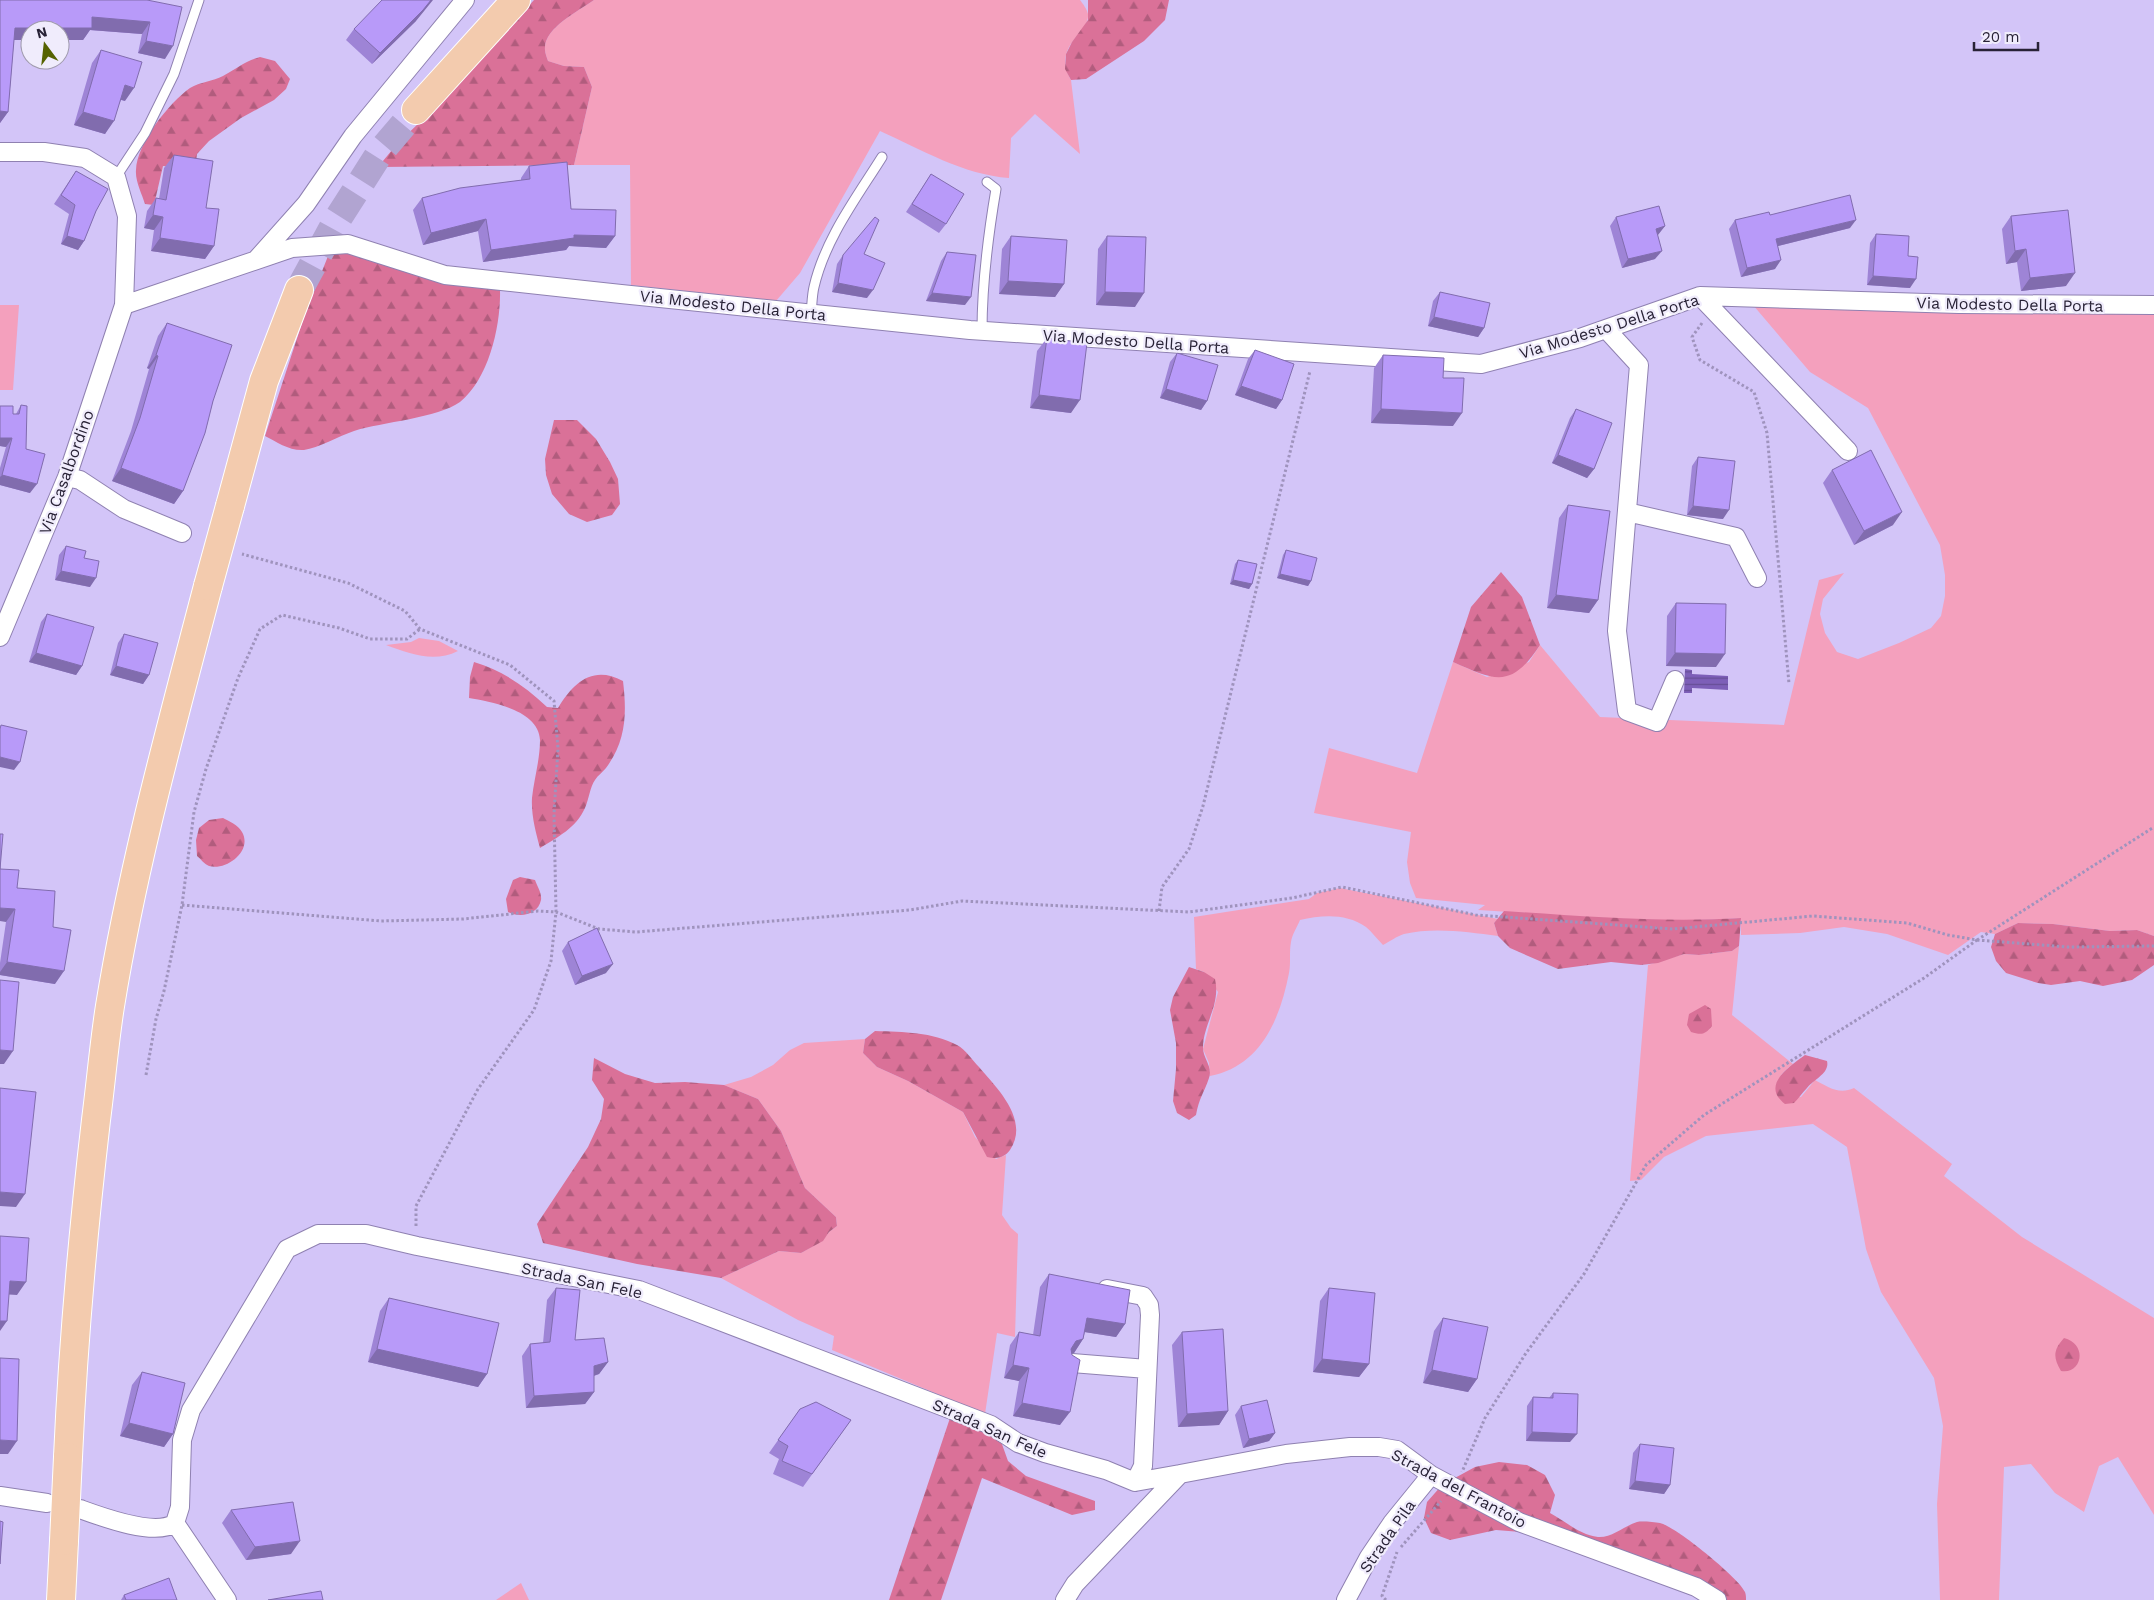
<svg xmlns="http://www.w3.org/2000/svg" width="2154" height="1600" viewBox="0 0 2154 1600" font-family="'Work Sans',sans-serif">
  <style>
    .green { fill: #f4a0bd }
    .forest { fill: url(#forest-firs) }
    .water { fill: url(#water-rules) }
    .lines { fill: none; stroke-linecap: round; stroke-linejoin: round }
    .highway-tunnel { stroke: #b1a4d1; stroke-width: 28; stroke-dasharray: 28 14; stroke-linecap: butt }
    .lane-casing { stroke: #8f81b1; stroke-width: 11 }
    .street-casing { stroke: #8f81b1; stroke-width: 20 }
    .highway-casing { stroke: #fff; stroke-width: 30 }
    .path { stroke: #9f93bd; stroke-width: 3; stroke-dasharray: 2.5 2.5; stroke-linecap: butt }
    .lane { stroke: #fff; stroke-width: 9 }
    .street { stroke: #fff; stroke-width: 18 }
    .highway { stroke: #f3cbae; stroke-width: 28 }
    .highway-bridge-casing { stroke: #fff; stroke-width: 30; stroke-linecap: butt }
    .highway-bridge { stroke: #f3cbae; stroke-width: 28 }
    .wall { fill: #9e84d6 }
    .shaded-wall { fill: #816cae }
    .building { fill: #b89af9; stroke: #816cae }
    .labels { text-anchor: middle; stroke-width: 4.5; stroke-linejoin: round; paint-order: stroke }
    .street-label { font-size: 16px; fill: #282236; stroke: #f0ecfc }
  </style>
  <defs>
    <pattern id="forest-firs" width="22" height="20" patternUnits="userSpaceOnUse" patternTransform="scale(1.25)"><rect width="22" height="20" fill="#da7198"/><path d="M5 1l3.5 6h-7zM16 11l3.5 6h-7z" fill="#b15c7d"/></pattern>
    <pattern id="water-rules" width="6" height="5" patternUnits="userSpaceOnUse" patternTransform="scale(1.25)"><rect width="6" height="5" fill="#7d5fb8"/><path d="M0 2.5h6" fill="none" stroke="#664e96"/></pattern>
  </defs>
  <rect width="100%" height="100%" fill="#d3c5f8"/>
  <path class="green" d="M594,0H1080C1083,4 1087,9 1088,14C1090,34 1051,45 1071,80L1080,154L1035,114L1011,138L1009,178C964,175 920,149 880,131L800,273L776,301L631,285L630,165H574L592,87L584,67L564,66L548,61C547,58 545,53 545,50C543,28 579,11 594,0Z
    M0,305H19L13,390H0Z
    M1753,305L2154,313V936L2137,930L2110,931L2053,924L2018,923L1995,934L1981,932L1948,955L1887,934L1844,927L1800,933L1741,935V918C1653,924 1566,915 1478,910L1485,905L1416,898L1410,883L1407,862L1411,832L1314,813L1329,748L1417,773L1453,662L1487,677L1529,662L1540,645L1600,717L1784,725L1819,580L1844,573L1823,599L1820,614L1825,633L1837,652L1858,659L1899,643L1931,628L1941,616L1945,596V575L1940,545L1868,408L1810,372Z
    M419,638L439,641L458,651C434,663 410,654 386,645L411,642Z
    M1340,888L1498,919L1494,923L1498,936C1468,932 1434,927 1404,934C1397,936 1389,942 1383,945C1377,939 1372,932 1366,927C1346,913 1322,915 1300,920C1297,927 1292,935 1291,942C1289,952 1291,963 1289,973C1280,1019 1261,1066 1210,1076L1209,1063L1203,1049L1218,992L1204,972L1196,969L1194,917L1309,899L1317,893Z
    M1739,946L1732,1015L1793,1064C1782,1072 1776,1079 1777,1093L1801,1097L1815,1080C1828,1087 1839,1095 1854,1088L1952,1164L1944,1176L2022,1237L2154,1318V1515L2118,1457L2099,1466L2084,1512L2055,1493L2031,1464L2004,1467L1999,1600H1940L1937,1504L1943,1426L1934,1378L1881,1292L1866,1249L1847,1147L1813,1124L1706,1136L1664,1157L1641,1180L1630,1181L1648,965L1684,954L1699,955L1732,951Z
    M865,1039L863,1053L877,1067L908,1081L963,1112L975,1137L996,1159L1006,1155L1002,1215L1011,1228L1018,1234L1015,1337L997,1333L985,1414L832,1350L834,1336L798,1320L721,1278L779,1251L801,1253L822,1241L829,1232L837,1226L836,1217L805,1188L781,1131L758,1099L724,1085L751,1077L773,1065L790,1050L804,1043Z
    M521,1583L529,1600H496Z"/>
  <path class="forest" d="M534,0H594C579,11 543,28 545,50C545,53 547,58 548,61L564,66L584,67L592,87L574,165L378,167L397,144L442,101Z
    M1088,0H1169L1165,20L1144,41L1086,79L1071,80L1065,69L1066,54L1072,42L1088,20Z
    M260,57L275,61L290,79L286,89L274,100L241,118L209,141L197,154L195,169L163,166L154,205L145,204C142,194 135,181 136,170C137,143 169,103 190,88C200,82 213,81 223,76C238,68 243,62 260,57Z
    M330,251H341L454,285L500,290C501,325 489,379 460,402C438,418 382,422 354,431C339,436 318,448 304,450C289,451 277,442 265,436L304,317Z
    M554,420H577L596,439L610,462L618,479L620,504L612,515L587,522L569,514L552,494L546,475L545,459Z
    M1501,572L1522,597L1540,645C1511,689 1496,681 1453,662L1471,607Z
    M474,662C503,671 525,686 547,707L558,708C574,682 593,665 623,681C627,714 626,741 606,768C603,772 598,775 595,780C590,787 589,799 585,808C576,828 558,837 540,848C536,833 531,815 532,798C534,779 540,760 540,740C539,710 492,702 469,698L470,677Z
    M223,818C229,821 238,825 242,832C253,851 226,871 209,866C204,864 201,859 197,856L196,840L199,828L209,820Z
    M520,877L535,880C537,886 542,893 541,900C538,915 520,918 508,912L506,899L513,880Z
    M1504,911C1583,916 1662,923 1741,918L1739,946L1732,951L1699,955L1684,954L1658,963L1641,965L1611,962L1558,969L1510,948L1498,936L1494,923Z
    M2018,923L2053,924L2110,931L2137,930L2154,936V965L2132,980L2103,986L2080,981L2051,985L2038,983L2006,973L1996,961L1991,947L1995,934Z
    M1189,967L1204,972L1215,979C1221,1005 1203,1024 1203,1048C1203,1058 1213,1067 1209,1078C1204,1093 1199,1098 1196,1115L1189,1120L1177,1113L1173,1101L1176,1069V1043L1170,1010L1173,997Z
    M1705,1005L1711,1009L1712,1026C1705,1035 1701,1035 1691,1032L1687,1025L1689,1014Z
    M875,1031C904,1032 932,1032 957,1045C966,1050 972,1060 979,1067C997,1088 1030,1120 1010,1150C1004,1158 997,1159 987,1157L963,1112L908,1081L877,1067L863,1053L865,1039Z
    M1805,1055L1827,1061C1830,1073 1814,1079 1807,1088C1802,1093 1799,1098 1794,1103L1785,1104C1760,1085 1790,1066 1805,1055Z
    M594,1058L625,1074L655,1083L685,1082L724,1085L758,1099L781,1131L805,1188L836,1217L837,1226L829,1232L823,1241L801,1253L779,1251L721,1278L637,1264L543,1243L537,1224L588,1147L601,1119L604,1099L592,1080Z
    M2064,1338C2089,1345 2081,1375 2061,1371C2053,1358 2053,1350 2064,1338Z
    M951,1415L998,1433L1008,1461L1026,1476L1095,1501V1510L1072,1515L982,1478L941,1600H889Z
    M1499,1462L1527,1465L1545,1475L1555,1495L1550,1513C1565,1521 1580,1535 1598,1537C1612,1538 1624,1526 1637,1522C1642,1521 1654,1522 1660,1523C1675,1526 1739,1578 1745,1592C1746,1595 1746,1597 1746,1600H1720L1539,1531L1521,1532L1496,1530L1450,1540L1431,1533L1424,1518L1427,1502L1442,1485L1475,1467Z"/>
  <path class="water" d="M1685,669L1692,670V674L1728,676V690L1692,688V693H1684Z"/>
  <g class="lines">
    <path class="highway-tunnel" d="M299,290L337,220L381,151L416,110"/>
    <defs>
      <path id="lane" d="M116,177L145,133L174,74L199,0
        M811,314C812,305 812,295 814,287C825,239 857,197 882,157
        M982,331C982,283 988,236 996,189L987,182"/>
      <path id="street" d="M0,152H44L85,158L116,177L127,216L124,305L67,477L0,637
        M256,260L306,204L353,136L465,0
        M1700,296L1848,451
        M124,305L292,248L348,244L445,275L621,294L970,330L1481,364L1580,338L1700,296L1959,304L2154,305
        M1606,329L1639,365L1617,631L1627,711L1657,722L1675,680
        M67,477L80,480L124,509L182,533
        M1627,512L1736,537L1757,578
        M1107,1289L1143,1296L1149,1305L1150,1315L1143,1466L1135,1482
        M1072,1363L1147,1369
        M0,1496L47,1503
        M80,1509C102,1517 155,1537 175,1523L227,1600
        M175,1523L180,1507L182,1440L191,1410L287,1249L318,1234H366L417,1246L639,1290L991,1425L1018,1443L1045,1453L1106,1470L1135,1482L1180,1474
        M1065,1600L1075,1584L1180,1474L1286,1454L1350,1447H1379L1397,1450L1431,1475L1519,1522L1696,1587L1717,1600
        M1346,1600L1369,1557L1392,1523L1431,1475"/>
      <path id="highway" d="M416,110L516,0
        M230,506L264,381L299,290
        M68,1457C73,1344 83,1232 96,1120C101,1082 104,1044 110,1006C133,864 172,724 208,586
        M61,1600L64,1541"/>
    </defs>
    <use href="#lane" class="lane-casing"/>
    <use href="#street" class="street-casing"/>
    <use href="#highway" class="highway-casing"/>
    <path class="path" d="M1702,323L1692,337L1700,360L1754,392L1767,433L1789,684
      M182,905L381,921L463,919L538,911L556,912L554,814L558,748L554,701L510,665L420,629L405,611L348,583L242,554
      M1159,911L1162,887L1189,849L1203,806L1310,371
      M1977,940L2154,827
      M1977,940L2068,947L2154,946
      M146,1075L156,1019L164,991L182,905L194,812L206,769L238,678L260,629L282,615L339,628L370,639H407L420,629
      M416,1226V1206L478,1089L534,1010L551,961L556,912L599,929L636,932L910,910L962,901L1189,912L1292,898L1342,887L1476,915L1673,929L1813,916L1907,923L1948,935L1977,940L1924,978L1704,1115L1646,1165L1584,1274L1526,1353L1485,1418L1462,1472
      M1401,1547L1441,1501
      M1386,1600L1382,1596L1397,1552"/>
    <use href="#lane" class="lane"/>
    <use href="#street" class="street"/>
    <use href="#highway" class="highway"/>
    <defs>
      <path id="highway-bridge" d="M208,586L230,506
        M64,1541L68,1457"/>
    </defs>
    <use href="#highway-bridge" class="highway-bridge-casing"/>
    <use href="#highway-bridge" class="highway-bridge"/>
  </g>
  <path class="wall" d="M0,0H147L165,59L138,53L142,34L90,30L83,40H14L8,112L0,123Z
    M416,21L372,64L346,40L354,29Z
    M101,50L125,101L121,100L105,134L74,125L92,63Z
    M174,155L206,208L214,246L205,259L151,251L154,230L144,228L147,211L156,198L159,199L164,168Z
    M529,166L571,209L615,236L606,248L569,246L566,250L483,262L478,231L423,245L413,210L422,198L521,180V178Z
    M76,171L96,211L84,241L78,250L61,244L69,214L54,204Z
    M931,174L946,224L939,233L906,212Z
    M1770,215L1850,228L1778,246L1775,269L1741,277L1729,229L1735,220Z
    M2011,216L2066,286L2021,291L2017,262L2006,264L2002,229Z
    M1616,217L1665,226L1657,235L1655,259L1622,268L1610,226Z
    M1876,234L1908,256L1910,288L1867,285L1870,243Z
    M1011,236L1064,284L1055,297L999,294L1002,249Z
    M1107,236L1135,307L1096,305L1098,249Z
    M947,252L965,305L926,301L941,261Z
    M864,254L867,298L832,292L837,264L843,255Z
    M1440,292L1484,328L1478,337L1428,326L1433,301Z
    M167,323L213,401L183,491L174,504L112,481L131,431L149,369L147,368L158,336Z
    M1047,338L1071,413L1030,408L1037,351Z
    M1255,350L1282,400L1276,409L1235,395L1248,359Z
    M1177,353L1207,401L1201,410L1160,398L1170,362Z
    M1383,355L1453,426L1371,423L1374,368Z
    M21,405L26,449L30,493L0,485V468L6,447L0,446V406L13,414H16Z
    M1576,409L1594,469L1587,478L1552,463L1570,418Z
    M1698,457L1723,519L1687,515L1692,466Z
    M1832,470L1893,525L1854,545L1823,483Z
    M1568,505L1598,600L1589,613L1547,608L1559,518Z
    M66,546L84,558L90,587L55,580L59,555Z
    M1286,550L1311,581L1308,586L1277,578L1283,555Z
    M1238,560L1252,584L1249,589L1230,584L1235,564Z
    M1676,603L1716,667L1666,666L1667,616Z
    M47,614L82,666L76,675L29,662L41,622Z
    M124,634L149,675L143,684L110,675L118,643Z
    M0,869L53,927L55,984L0,975V963L6,922Z
    M568,942L606,973L575,985L562,951Z
    M1049,1274L1125,1324L1116,1337L1085,1332L1083,1339L1074,1353H1071L1060,1425L1013,1416L1019,1381L1004,1378L1010,1345L1019,1332L1033,1335L1040,1287Z
    M556,1288L575,1340L608,1362L599,1374L594,1376V1392L585,1404L526,1408L522,1356L530,1344L543,1343L547,1300Z
    M1329,1288L1369,1364L1359,1377L1313,1372L1320,1301Z
    M389,1298L487,1374L478,1387L368,1362L380,1311Z
    M1443,1318L1477,1379L1468,1392L1423,1383L1434,1331Z
    M1182,1332L1228,1411L1219,1425L1178,1427L1172,1345Z
    M142,1372L173,1434L164,1447L120,1436L132,1385Z
    M1553,1393L1570,1442L1526,1441L1527,1406L1533,1397L1549,1398Z
    M1241,1406L1275,1433L1269,1441L1243,1448L1235,1415Z
    M800,1409L851,1420L803,1487L773,1474L779,1459L769,1453Z
    M1640,1444L1670,1485L1664,1494L1629,1489L1633,1453Z
    M231,1510L291,1554L246,1560L222,1523Z
    M124,1595L177,1600H121Z"/>
  <path class="shaded-wall" d="M431,0H433L416,21L372,64L380,53Z
    M92,17L150,22L142,34L90,30L83,40H60V30H30V40H6L15,28Z
    M146,41L173,46L165,59L138,53Z
    M125,85L134,88L125,101L116,98Z
    M0,111L8,112L0,123Z
    M83,112L114,121L105,134L74,125Z
    M153,215L163,217L154,230L144,228Z
    M486,219L478,231L423,245L431,233Z
    M1856,220L1850,228L1770,248L1776,239Z
    M1665,226L1658,235L1650,237L1656,229Z
    M574,235L615,236L606,248L569,246L566,250L483,262L491,250Z
    M67,236L84,241L78,250L61,244Z
    M160,238L214,246L205,259L151,251Z
    M2026,249L2017,262L2006,264L2015,251Z
    M1662,251L1655,259L1622,268L1628,259Z
    M1781,260L1775,269L1741,277L1747,268Z
    M2075,273L2066,286L2021,291L2030,278Z
    M1873,276L1916,279L1910,288L1867,285Z
    M1008,281L1064,284L1055,297L999,294Z
    M838,283L873,290L867,298L832,292Z
    M1105,292L1144,293L1135,307L1096,305Z
    M932,293L971,297L965,305L926,301Z
    M1434,317L1484,328L1478,337L1428,326Z
    M156,355L158,356L149,369L147,368Z
    M1241,386L1282,400L1276,409L1235,395Z
    M1166,389L1207,401L1201,410L1160,398Z
    M1039,395L1080,400L1071,413L1030,408Z
    M1381,409L1462,413L1453,426L1371,423Z
    M0,438H12L6,447L0,446Z
    M1558,455L1594,469L1587,478L1552,463Z
    M121,468L183,491L174,504L112,481Z
    M2,475L37,484L30,493L0,485V477Z
    M1693,506L1729,510L1723,519L1687,515Z
    M1902,512L1893,525L1854,545L1864,531Z
    M61,571L96,578L90,587L55,580Z
    M1280,574L1311,581L1308,586L1277,578Z
    M1233,580L1252,584L1249,589L1230,584Z
    M1556,595L1598,600L1589,613L1547,608Z
    M36,653L82,666L76,675L29,662Z
    M1675,653L1725,654L1716,667L1666,666Z
    M116,666L149,675L143,684L110,675Z
    M0,757L20,762L14,770L0,767Z
    M0,908L15,909L6,922L0,921Z
    M7,962L64,971L55,984L0,975V972Z
    M613,964L606,973L575,985L582,976Z
    M0,1050L13,1051L4,1064H0Z
    M0,1192L25,1194L16,1207L0,1206Z
    M10,1281L26,1282L17,1295L1,1294Z
    M1087,1318L1125,1324L1116,1337L1078,1331Z
    M0,1321H7L0,1331Z
    M1083,1339L1074,1353L1067,1354L1076,1341Z
    M377,1349L487,1374L478,1387L368,1362Z
    M1322,1359L1369,1364L1359,1377L1313,1372Z
    M608,1362L599,1374L586,1378L594,1366Z
    M1013,1365L1029,1368L1019,1381L1004,1378Z
    M1432,1370L1477,1379L1468,1392L1423,1383Z
    M594,1392L585,1404L526,1408L534,1396Z
    M1022,1403L1070,1412L1060,1425L1013,1416Z
    M1228,1411L1219,1425L1178,1427L1187,1414Z
    M129,1423L173,1434L164,1447L120,1436Z
    M1532,1432L1577,1434L1570,1442L1526,1441Z
    M1275,1433L1269,1441L1243,1448L1249,1439Z
    M0,1440L17,1441L8,1454H0Z
    M1635,1481L1670,1485L1664,1494L1629,1489Z
    M300,1541L291,1554L246,1560L255,1547Z"/>
  <path class="building" d="M0,0H147L182,7L173,46L146,41L150,22L92,17V28H15L8,112L0,111Z
    M382,0H431L423,10L380,53L354,29Z
    M101,50L142,62L134,88L125,85L114,121L83,112Z
    M174,155L213,161L206,208L219,209L214,246L160,238L163,217L153,215L156,198L166,200Z
    M567,162L571,209L616,210L615,236L574,235V238L491,250L486,219L431,233L422,198L460,188L530,179L529,166Z
    M76,171L108,189L96,211L84,241L67,236L75,205L61,195Z
    M931,174L964,194L946,224L912,204Z
    M1850,195L1856,220L1776,239L1781,260L1747,268L1735,220L1769,212L1770,215Z
    M1659,206L1665,226L1656,229L1662,251L1628,259L1616,217Z
    M2068,210L2075,273L2030,278L2026,249L2015,251L2011,216Z
    M875,217L879,220L864,254L885,263L873,290L838,283L843,255Z
    M1876,234L1909,236L1908,256L1918,257L1916,279L1873,276Z
    M1011,236L1067,240L1064,284L1008,281Z
    M1107,236L1146,237L1144,293L1105,292Z
    M947,252L976,255L971,297L932,293Z
    M1440,292L1490,303L1484,328L1434,317Z
    M167,323L232,345L213,401L205,433L183,491L121,468L140,418L158,356L156,355Z
    M1047,338L1087,343L1080,400L1039,395Z
    M1255,350L1294,364L1282,400L1241,386Z
    M1177,353L1218,365L1207,401L1166,389Z
    M1383,355L1444,358L1443,378H1464L1462,413L1381,409Z
    M21,405L27,406L26,449L45,454L37,484L2,475L12,438H0V406H13V414H19Z
    M1576,409L1612,423L1594,469L1558,455Z
    M1871,450L1902,512L1864,531L1832,470Z
    M1698,457L1735,461L1729,510L1693,506Z
    M1568,505L1610,511L1598,600L1556,595Z
    M66,546L86,551L84,558L99,561L96,578L61,571Z
    M1286,550L1317,558L1311,581L1280,574Z
    M1238,560L1257,564L1252,584L1233,580Z
    M1676,603L1726,604L1725,654L1675,653Z
    M47,614L94,627L82,666L36,653Z
    M124,634L158,643L149,675L116,666Z
    M1,725L27,731L20,762L0,757V729Z
    M0,834H3L0,869L19,870L17,888L55,891L53,927L71,930L64,971L7,962L15,909L0,908Z
    M597,928L613,964L582,976L568,942Z
    M0,980L19,982L13,1051L0,1050Z
    M0,1088L36,1092L25,1194L0,1192Z
    M0,1236L29,1238L26,1282L10,1281L7,1321H0Z
    M1049,1274L1130,1290L1125,1324L1087,1318L1083,1339L1076,1341L1071,1349L1072,1355L1080,1360L1070,1412L1022,1403L1029,1368L1013,1365L1019,1332L1040,1336Z
    M556,1288L580,1290L575,1340L604,1338L608,1362L594,1366V1392L534,1396L530,1344L550,1342Z
    M1329,1288L1375,1293L1369,1364L1322,1359Z
    M389,1298L499,1323L487,1374L377,1349Z
    M1443,1318L1488,1327L1477,1379L1432,1370Z
    M1223,1329L1228,1411L1187,1414L1182,1332Z
    M0,1358L19,1359L17,1441L0,1440Z
    M142,1372L185,1383L173,1434L129,1423Z
    M1553,1393L1578,1394L1577,1434L1532,1432L1533,1397L1553,1398Z
    M1267,1400L1275,1433L1249,1439L1241,1406Z
    M816,1402L851,1420L812,1474L782,1461L788,1446L778,1440L800,1409Z
    M1640,1444L1674,1448L1670,1485L1635,1481Z
    M293,1502L300,1541L255,1547L231,1510Z
    M0,1521L3,1522L0,1564Z
    M169,1578L177,1600H126L124,1595Z
    M321,1591L323,1600H268Z"/>
  <g class="labels">
    <g class="street-label">
      <text transform="translate(2010 304) rotate(1)" y="6">Via Modesto Della Porta</text>
      <text transform="translate(733 305) rotate(6)" y="6">Via Modesto Della Porta</text>
      <text transform="translate(1609 326) rotate(-17)" y="6">Via Modesto Della Porta</text>
      <text transform="translate(1136 341) rotate(4)" y="6">Via Modesto Della Porta</text>
      <text transform="translate(66 472) rotate(-70)" y="6">Via Casalbordino</text>
      <text transform="translate(582 1280) rotate(12)" y="6">Strada San Fele</text>
      <text transform="translate(990 1428) rotate(24)" y="6">Strada San Fele</text>
      <text transform="translate(1459 1488) rotate(28)" y="6">Strada del Frantoio</text>
      <text transform="translate(1387 1536) rotate(-55)" y="6">Strada Pila</text>
    </g>
  </g>
  <g transform="translate(45 45) rotate(345)"><circle r="24" fill="#f0ecfc" stroke="#a09bad"/>
  <path d="M0-4L9 19L0 12L-9 19Z" fill="#566201"/>
  <text y="-8" font-size="14" font-weight="bold" text-anchor="middle" fill="#282236">N</text>
  </g>
  <path d="M1974 42v8h64v-8" fill="none" stroke="#282236" stroke-width="2.5"/>
  <text x="1982" y="42" font-size="15" fill="#282236" stroke="#f0ecfc" stroke-width="4" paint-order="stroke">20 m</text>
</svg>
